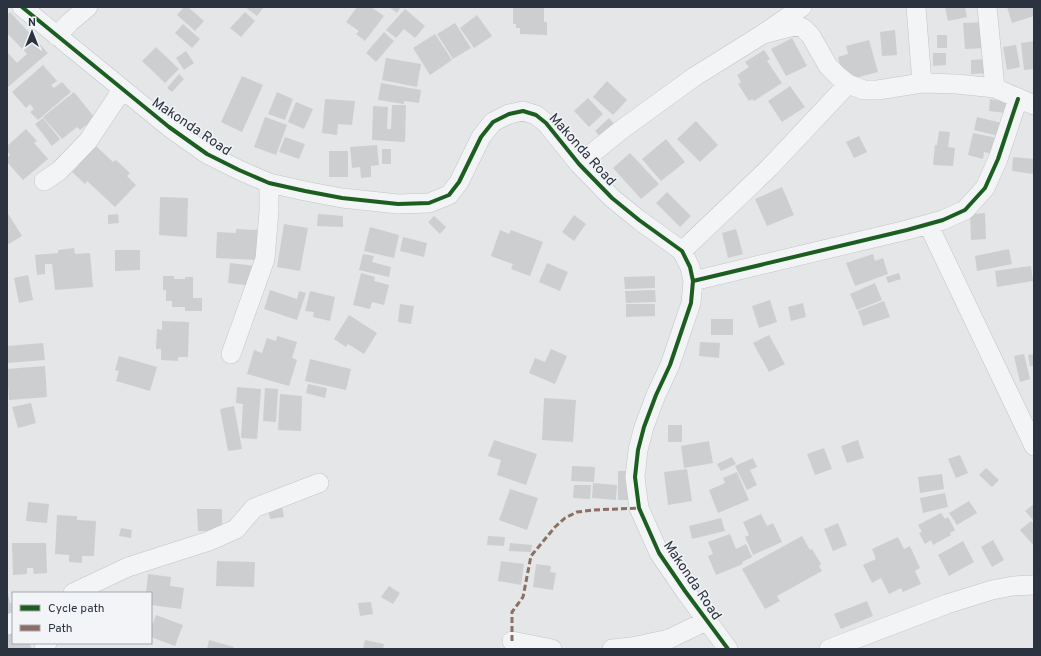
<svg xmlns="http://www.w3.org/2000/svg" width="1041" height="656" viewBox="0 0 1041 656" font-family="Overpass,sans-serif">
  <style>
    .building { fill: #cdced0 }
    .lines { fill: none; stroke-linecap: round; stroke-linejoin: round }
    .minor-casing { stroke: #c2c4c6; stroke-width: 20 }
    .minor { stroke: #f3f4f5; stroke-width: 19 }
    .quiet { stroke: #8d6e63; stroke-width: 3; stroke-dasharray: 6 3; stroke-linecap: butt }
    .cycleway-casing { stroke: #f2f4f7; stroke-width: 6 }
    .cycleway { stroke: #1b5e20; stroke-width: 4 }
    .labels { text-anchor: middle; stroke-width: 3; stroke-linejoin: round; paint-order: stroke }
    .street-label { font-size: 14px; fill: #2c3340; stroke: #f2f4f7 }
  </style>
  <rect width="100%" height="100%" fill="#e4e6e8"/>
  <path class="building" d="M184,7H188L204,21L195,31L177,15Z
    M245,7H264L257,16Z
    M357,7H371L384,16L365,41L356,34L359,31L346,22Z
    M389,7H401L397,13Z
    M513,7H544V22H547V35L520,34V28H516V24H513Z
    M945,7H965L967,17L948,21Z
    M1007,7H1034V16L1012,23Z
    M405,9L425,26L415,38L404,29L396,38L386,30Z
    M10,12L48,53L8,87L7,85V52L17,63L27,54L7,33V15Z
    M245,12L255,21L241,37L230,28Z
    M477,15L492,36L474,48L460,28Z
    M987,22L989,48L965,49L963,23Z
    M455,23L471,48L453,59L437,34Z
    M183,24L200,39L192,48L175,33Z
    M895,30L897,55L882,56L880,32Z
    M384,32L394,41L376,62L366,53Z
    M435,34L452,60L430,75L413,48Z
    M937,35H947V48H937Z
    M792,38L807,66L786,76L771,49Z
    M869,40L878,72L848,80L845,69H841L838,57L848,54L846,46Z
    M1034,41V69L1024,70L1021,43Z
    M1016,45L1020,67L1007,70L1003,47Z
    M156,47L179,69L165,83L142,61Z
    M764,50L770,59L767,61L782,83L754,101L752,99L749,101L738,84L741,82L737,75L749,67L745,62Z
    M186,51L194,63L184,70L176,58Z
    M933,53H946V65L933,66Z
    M386,58L421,64L417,87L382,80Z
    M986,59L992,73L971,74V60Z
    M43,65L57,81L51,85L54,88L62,82L71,92L38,120L30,112L34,109L30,104L26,108L12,92Z
    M179,74L184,79L172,92L167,88Z
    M242,76L263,85L242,132L221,122Z
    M607,81L627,100L613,115L593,97Z
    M381,83L421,90L419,103L404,101V104L378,100Z
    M790,86L805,107L782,122L768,101Z
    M74,92L95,118L80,130L77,127L62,139L43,117Z
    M277,92L293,99L285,120L268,114Z
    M588,98L603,114L589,127L574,111Z
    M325,99L355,101L352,125L338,124L337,135L322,133Z
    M990,99L1007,102L1005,113L989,111Z
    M296,102L313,109L304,129L288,122Z
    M392,105H406L405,142L372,140L373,106L388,107L387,129H391Z
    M265,117L287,125L276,155L254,147Z
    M977,117L1006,124L1003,137L974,130Z
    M43,118L60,139L52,146L35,124Z
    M609,118L617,127L603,140L595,131Z
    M696,121L718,145L700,162L677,139Z
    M26,129L37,141L34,143L48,159L23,180L7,162V158L10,155L7,151V146Z
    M939,131L950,132L948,147L955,148L953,166L933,165L935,145H937Z
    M973,133L1002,139L998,155L984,152L983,159L968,155Z
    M859,136L867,152L854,158L846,142Z
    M285,137L305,144L299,159L279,152Z
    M666,139L685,162L661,181L642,159Z
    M377,145L379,165L371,166V177L361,178L360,167L352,168L350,147Z
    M96,146L113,162L116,160L130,173L127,176L136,185L115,207L87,181L85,184L72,172L79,165L75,161Z
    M382,149H391V164H382Z
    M329,151H348V177H329Z
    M630,153L659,184L641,199L613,168Z
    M1013,157L1034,159L1033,174L1012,171Z
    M782,187L794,215L767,226L755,199Z
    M667,192L691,216L680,227L656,203Z
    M160,197L188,198L187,237L159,235Z
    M7,212L22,236L7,245Z
    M985,213L986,239L971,240L970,214Z
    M118,214L119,223L108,224V215Z
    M318,214L343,216V227L317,226Z
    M574,215L586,224L574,241L562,232Z
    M434,216L446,227L440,234L428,222Z
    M284,224L308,228L300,271L277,267Z
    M370,227L399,235L394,258L364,251Z
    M236,229L258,230L256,260L216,258L217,232L236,233Z
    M736,229L743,254L728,258L722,233Z
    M500,230L509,234L511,230L543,242L530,276L511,269L513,264L491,256Z
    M403,237L427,243L424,257L400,251Z
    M74,248L75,254L90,253L93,287L55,290L52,264H45V274L37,275L35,255L58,253V250Z
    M1009,249L1012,264L977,271L975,256Z
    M115,250H140V270L115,271Z
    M363,254L374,256L372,262L391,267L389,277L359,270Z
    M873,254L875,261L883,258L888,274L855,286L846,263Z
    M230,263L255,266L253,286L228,283Z
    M547,263L568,272L560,291L539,282Z
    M1031,266L1033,281L997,287L995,271Z
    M361,273L375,277L374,281L389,285L384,305L372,302L370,309L353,305Z
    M899,273L901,279L888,283L886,277Z
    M28,275L33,300L19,303L14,278Z
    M163,276H174V279H185V277H193V298H202V311H185V307H172V301H166V290H163Z
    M655,276V288L625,289L624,277Z
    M875,283L882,300L857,310L850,294Z
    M270,290L297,299L299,291L306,293L297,320L264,309Z
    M655,290L656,302L626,303L625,291Z
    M310,291L335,297L330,321L313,317L314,312L305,311Z
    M770,300L777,322L759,328L752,306Z
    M884,301L890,317L863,326L858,311Z
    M803,303L806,317L791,321L788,307Z
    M400,304L414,306L411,324L398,322Z
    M626,304H655V316L626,317Z
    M349,315L377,333L364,354L348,344L346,347L334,339Z
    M711,319H733V335H711Z
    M162,321L189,322L188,357H178V361L161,360V349H156L157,329L162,330Z
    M769,335L785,364L769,372L753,343Z
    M277,336L297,342L292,358L297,360L289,386L247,374L254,350L262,353L267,338L276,341Z
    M700,342L720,343L719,358L699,356Z
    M43,343L45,360L7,363V346Z
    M551,349L567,356L555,384L529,373L535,358L545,362Z
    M1024,354L1030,379L1020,382L1014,356Z
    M1034,354V366H1030L1028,355Z
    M119,356L157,367L150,391L116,381L119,371L115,370Z
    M310,359L351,369L346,390L305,381Z
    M45,366L47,397L9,400L7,369Z
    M308,384L327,388L325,398L306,393Z
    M237,387L261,389L257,439L241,438L243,404L236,403Z
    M265,388L278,389L276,422L263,421Z
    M280,394L302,396L301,431L278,430Z
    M544,398L576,400L573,442L542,440Z
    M31,403L36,423L18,428L12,407Z
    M234,406L242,449L228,451L220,409Z
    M668,425H682V442H668Z
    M494,440L537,454L526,485L497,475L501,460L488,456Z
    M858,440L864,458L847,463L841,446Z
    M709,441L713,463L684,468L681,446Z
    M824,448L832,469L815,475L807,454Z
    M960,455L968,473L956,478L948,459Z
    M732,457L736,464L721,471L717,464Z
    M753,458L757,467L750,470L757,485L747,490L735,466Z
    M572,466L595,467L594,482L571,481Z
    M986,468L999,480L992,487L979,475Z
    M687,469L692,501L668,505L664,472Z
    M618,471H630L629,500H618Z
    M737,472L749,500L718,513L709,490L725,483L723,478Z
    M942,474L944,489L920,493L918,477Z
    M593,483L617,485L616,500L592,498Z
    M574,485H591L590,499L573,498Z
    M510,489L538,498L527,530L499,520Z
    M945,493L948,507L923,513L920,498Z
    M969,501L977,513L957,525L949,513Z
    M28,502L49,504L47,523L26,521Z
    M1034,504V521L1025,511Z
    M282,506L284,517L270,519L268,508Z
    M197,509H222V531H198Z
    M941,513L945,519L948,517L955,530L950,533L951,535L933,545L931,540L925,544L919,533L922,532L918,525Z
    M761,514L767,526L773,523L782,542L753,555L745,537L749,535L743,522Z
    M57,515L77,516V520L96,521L94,556H82V563L69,562V555L55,554Z
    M721,518L725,531L692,539L689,526Z
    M1031,521L1034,524V546L1020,530Z
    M838,523L847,545L833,551L824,529Z
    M121,528L132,530L131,538L119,536Z
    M730,534L736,549L746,544L752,557L742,562L743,564L716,575L708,556L713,554L708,542Z
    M488,536L505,537L504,546L487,545Z
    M802,536L810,550L812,549L821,564L819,566L822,571L777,596L780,601L765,609L742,569Z
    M898,537L904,549L910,546L920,568L915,571L921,584L903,592L901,588L889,594L881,578L872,583L863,565L876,559L872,549Z
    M993,540L1004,560L992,567L981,547Z
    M963,541L974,562L949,576L938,555Z
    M12,543H46L47,573L34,574L33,568H27V574L13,575Z
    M510,543L532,545L531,552L509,551Z
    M217,561L255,562L254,587L216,586Z
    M501,561L524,564L521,585L498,581Z
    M536,564L551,566L550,572L556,573L553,590L533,587Z
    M148,574L171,577L170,586L184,588L181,609L151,605V593H146Z
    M389,586L400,593L393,604L381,597Z
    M7,594H8L10,603H13V616L7,617Z
    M867,601L873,616L841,629L834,614Z
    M371,602L373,614L360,616L358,603Z
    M156,615L183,625L175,646L151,637V628Z
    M13,631V643H29L32,649H7V634Z
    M209,640L234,647L233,649H207Z
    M365,640L384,644L383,649H363Z"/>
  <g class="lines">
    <defs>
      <path id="minor" d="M22,7L169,127L207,154L239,170L269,183L305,191L342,198L398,204L429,203L449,195L459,182L481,137L493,122L509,114L523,111L536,115L546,123L579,164L612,198L639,220L682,251L690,267L693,281L691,303L670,365L656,395L644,427L638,450L635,477L639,508L659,553L685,591L728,649
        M916,7L922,83
        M987,7L995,88
        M763,34L786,28L797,26L803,28L811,36L828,66L838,76L848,84L864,90H878L922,83L957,84L995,88L1034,105
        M57,36L70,22L88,7
        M579,164L621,130L694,77L763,34L802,7
        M44,181L59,171L88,141L122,90
        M928,224L1034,446
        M682,251L769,168L848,84
        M693,281L907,230L943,220L965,210L985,188L998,159L1018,99
        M231,354L265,259L269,211V183
        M73,593L128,567L209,541L236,529L254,508L319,483
        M7,625L13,622
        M512,641L552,649
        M44,649L47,643
        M612,649L632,647L669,639L706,621
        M829,649L947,604L992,590L1013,586L1034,585"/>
    </defs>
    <use href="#minor" class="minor-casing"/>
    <use href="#minor" class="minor"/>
    <path class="quiet" d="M512,641V612L523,597L531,556L555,527L565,518L577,512L594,510L639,508"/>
    <defs>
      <path id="cycleway" d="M22,7L169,127L207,154L239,170L269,183L305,191L342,198L398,204L429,203L449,195L459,182L481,137L493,122L509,114L523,111L536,115L546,123L579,164L612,198L639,220L682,251L690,267L693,281L691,303L670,365L656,395L644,427L638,450L635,477L639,508L659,553L685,591L728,649
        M693,281L907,230L943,220L965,210L985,188L998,159L1018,99"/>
    </defs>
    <use href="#cycleway" class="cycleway-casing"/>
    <use href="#cycleway" class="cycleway"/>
  </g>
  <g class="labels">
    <g class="street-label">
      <text transform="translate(192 126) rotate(34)" y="5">Makonda Road</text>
      <text transform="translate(583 149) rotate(48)" y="5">Makonda Road</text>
      <text transform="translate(693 580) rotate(56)" y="5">Makonda Road</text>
    </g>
  </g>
  <rect width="1041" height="656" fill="none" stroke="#2c3340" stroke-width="16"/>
  <rect x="12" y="592" width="140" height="52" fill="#f2f4f7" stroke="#a3a7ae"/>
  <rect x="20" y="605" width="20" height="6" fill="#1b5e20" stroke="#a3a7ae"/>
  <text x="48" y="612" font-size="12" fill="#2c3340">Cycle path</text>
  <rect x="20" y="625" width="20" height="6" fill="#8d6e63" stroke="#a3a7ae"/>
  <text x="48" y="632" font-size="12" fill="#2c3340">Path</text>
  <g transform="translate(32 32)" stroke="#f2f4f7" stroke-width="3" paint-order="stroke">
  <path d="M0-3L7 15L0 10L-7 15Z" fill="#2c3340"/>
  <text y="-6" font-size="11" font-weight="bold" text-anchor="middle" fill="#2c3340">N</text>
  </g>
</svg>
